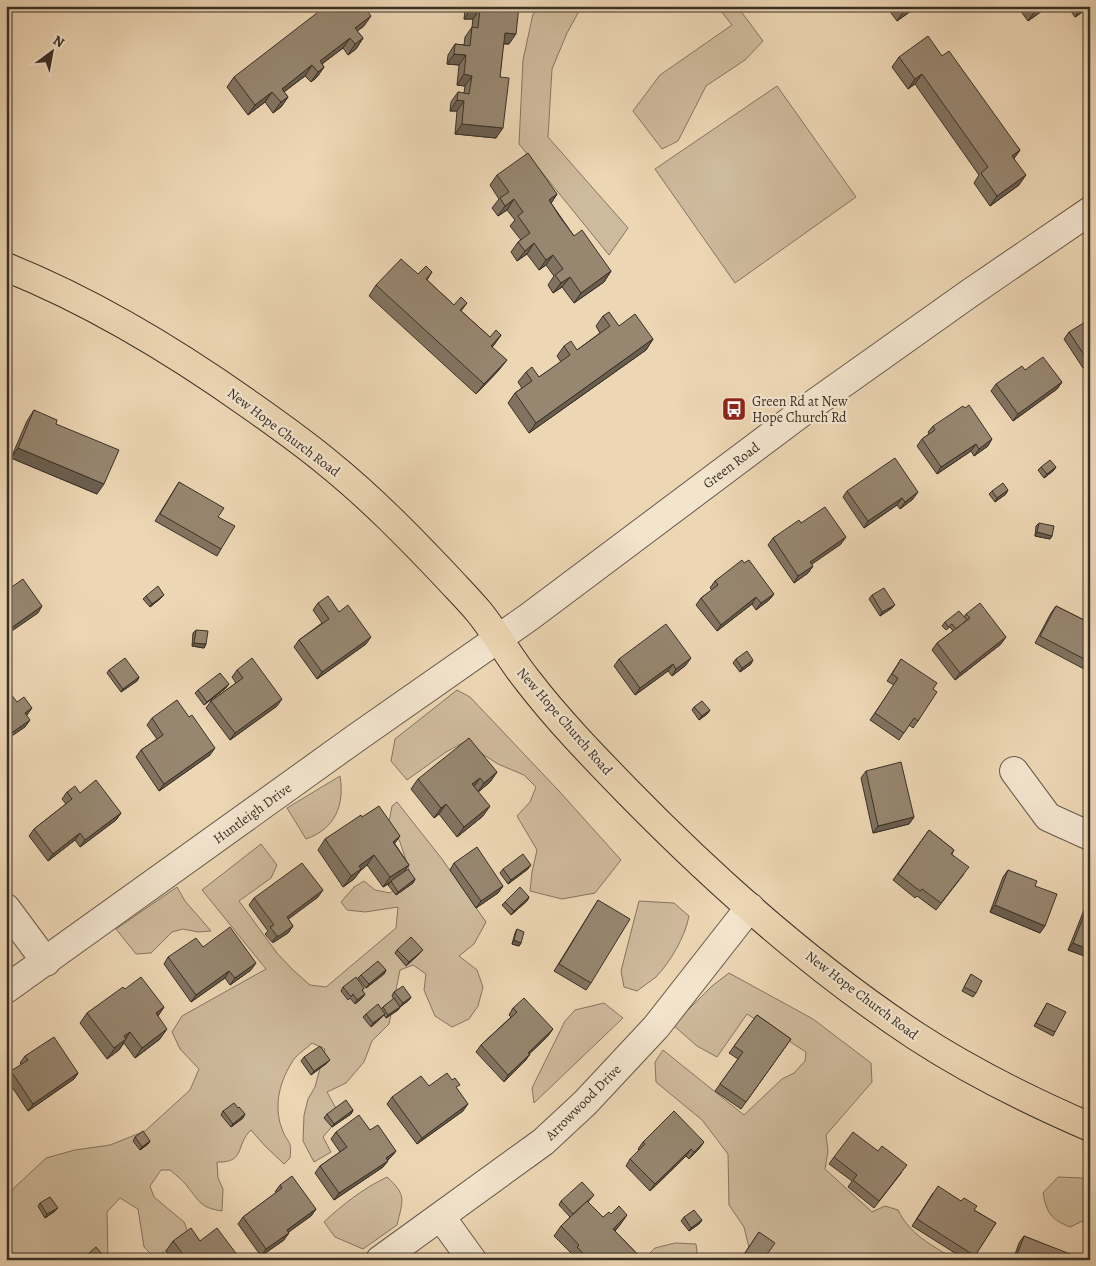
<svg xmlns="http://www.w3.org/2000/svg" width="1096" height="1266" viewBox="0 0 1096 1266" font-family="Alegreya,serif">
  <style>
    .green { fill: #ceba9c; stroke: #847561 }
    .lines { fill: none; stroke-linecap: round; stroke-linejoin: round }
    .minor-casing { stroke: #665a4a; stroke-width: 30 }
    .major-casing { stroke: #393026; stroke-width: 30 }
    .minor { stroke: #f3e4ce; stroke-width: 28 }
    .major { stroke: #edd6b4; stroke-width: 28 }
    .wall { fill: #827360; stroke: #393026 }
    .shaded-wall { fill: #6a5e4e; stroke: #393026 }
    .building { fill: #978670; stroke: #393026 }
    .labels { text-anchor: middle; stroke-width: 4.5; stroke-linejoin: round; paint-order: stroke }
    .poi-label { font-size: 14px; fill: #393026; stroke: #f3e4ce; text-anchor: start }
    .street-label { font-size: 14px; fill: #393026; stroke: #f3e4ce }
  </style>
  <rect width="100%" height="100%" fill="#edd6b4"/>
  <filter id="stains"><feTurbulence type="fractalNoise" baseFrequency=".004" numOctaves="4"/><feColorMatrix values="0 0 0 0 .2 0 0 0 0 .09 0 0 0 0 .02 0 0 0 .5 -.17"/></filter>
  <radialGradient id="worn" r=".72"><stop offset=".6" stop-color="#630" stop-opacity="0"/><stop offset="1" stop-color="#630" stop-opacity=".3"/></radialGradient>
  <path class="green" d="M542,6H582L567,33L552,69L548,137L628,228L609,255L519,144L523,60L533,14Z
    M717,6H737L763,41L745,60L706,86L678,141L662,149L633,111L660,75L732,25Z
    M777,86L856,197L735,283L655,169Z
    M457,690L470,697L559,791L621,860L595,893L562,899L530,891L532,872L537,850L517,816L530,802L536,787L524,775L498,764L481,753L466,741L446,752L407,780L391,761L395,739Z
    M340,776C345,805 335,829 306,839L287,808Z
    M397,802L442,859L486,922L474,944L459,956L477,970L483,987L478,1006L469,1019L452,1027L435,1016L424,990L426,974L413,965L400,970L389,1024L372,1041L364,1062L346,1083L327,1092L338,1112L334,1124L323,1137L331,1152L314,1162L303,1141L304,1115L308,1099L315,1087L325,1049L312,1043C307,1048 299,1053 294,1059C280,1080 273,1105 282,1129C288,1145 292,1139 290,1158L284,1164L265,1146L251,1130C235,1145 246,1163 217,1162L218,1178L223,1189L222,1211C203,1208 201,1204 190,1190C185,1182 177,1176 170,1170H161L150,1186L154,1197L184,1222L189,1235L155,1258L144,1247L138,1209L120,1198L107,1212L108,1260H6V1200L14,1188L46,1158L75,1150L110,1145L145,1131L190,1090L199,1069L180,1049L172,1032L182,1016L266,969L202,890L261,844L277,865L271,878L239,901L277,953L293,970L310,985L326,987L396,928L398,907L365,912L347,910L341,902L354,887L364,881L375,890L390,893L411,876L400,842L389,822L392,806Z
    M177,887L185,901L211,931L198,932L183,929L172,932L151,953L136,954L116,929Z
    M639,901L674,903L689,916C685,937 671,961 656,977C650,982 643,986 637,991L624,987L621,971Z
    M729,973L813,1019L871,1063L872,1082L826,1135L828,1151L825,1169L872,1212L885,1206L898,1210C910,1235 933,1246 956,1260H752L744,1227L729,1205L728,1154L702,1120L656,1082L655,1062L663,1050L744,1115L782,1079L794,1073L805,1061L806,1052L747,1014L717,1057L697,1046L673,1025L712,986Z
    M604,1003L623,1018L534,1103L532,1088L565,1021L575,1010Z
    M387,1177C407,1195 403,1200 397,1225L363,1249L335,1237L324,1222C343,1204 364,1188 387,1177Z
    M1058,1177L1082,1178L1090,1183V1214L1087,1219L1070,1227C1050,1219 1047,1213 1043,1193Z
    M675,1243L696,1244L698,1260H643L655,1248Z"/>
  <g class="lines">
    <defs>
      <path id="minor" d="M1014,771L1048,817L1090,836
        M6,908L46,962
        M6,989L356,738L529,617L801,413L970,293L1090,211
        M441,1217L472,1260
        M380,1260L543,1142L585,1103L656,1027L750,907"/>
      <path id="major" d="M6,267C93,302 174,351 250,405C277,424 304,443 329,464C371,498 409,537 446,576C457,588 469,600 479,612C497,634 510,659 528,681C558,720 592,755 627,791C713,879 813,968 916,1036C971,1072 1030,1101 1090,1127"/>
    </defs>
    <use href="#minor" class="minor-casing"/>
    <use href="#major" class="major-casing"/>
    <use href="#minor" class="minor"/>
    <use href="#major" class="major"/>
  </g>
  <path class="wall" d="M467,6H519L509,44H503L500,77L496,138L455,134L457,111H450L451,102L458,92L464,93L465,86L457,85L459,65L447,64L448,55L455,44L464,45L465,37L472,27L473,19H464L465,9Z
    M886,6H918L897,21Z
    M1017,6H1049L1028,21Z
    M1067,6H1090V7L1075,17Z
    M364,26L357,31L363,38L356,49L348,55L343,48L322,64L324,67L317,77L311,82L305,76L284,92L288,97L281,107L273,113L265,102L248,115L227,87L234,77Z
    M942,56L1020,150L1014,158L1019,185L990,206L974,183L979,175L915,84L908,89L892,67L899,57Z
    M497,175L557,194L551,203L574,236L611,271L604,282L574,303L562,287L553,293L548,285L554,276L546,265L539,270L527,254L517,261L511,252L518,242L521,240L510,226L515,220L507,210L498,216L492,208L499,199L490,185Z
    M432,272L427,280L454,305L467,303L461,311L490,337L501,335L492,347L499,370L476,394L369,296L376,285L418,274Z
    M603,316L619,326L653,339L646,350L529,433L508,403L515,393L522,388L518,382L526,372L539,377L561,362L557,356L564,346L577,350L600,333L596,326Z
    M1069,332L1090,363L1083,368L1064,339Z
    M1025,370L1062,382L1057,389L1013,421L991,391L996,384Z
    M34,410L56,424L97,494L11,458L27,421Z
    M933,426L988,446L974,456L971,451L937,474L917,446L922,439L929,434L928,432Z
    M1041,467H1056L1053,471L1044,478L1038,470Z
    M179,482L218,517L221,549L217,556L155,521Z
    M847,491L913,499L900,509L897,505L864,528L843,497Z
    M992,491L1006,494L995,502L989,494Z
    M801,523L841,544L811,564L813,566L808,573L794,583L768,545L773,538Z
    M1039,523L1052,536L1050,539L1035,536L1036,526Z
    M744,563L774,594L769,600L756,610L752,604L717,631L696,605L701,598L712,590L710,588L715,581Z
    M164,595L161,598L150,607L143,599L146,596Z
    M872,595L892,608L880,616L869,599Z
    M318,603L339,612L366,644L317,679L294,647L299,640L322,623L313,610Z
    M1056,606L1090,623V665L1086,670L1035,643L1051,613Z
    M966,614L1001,644L955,680L932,650L937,643L953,631L950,627L946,630L942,626L945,622L964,617Z
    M196,630L206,644L204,648L192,646L193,633Z
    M619,659L686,665L672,676L668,671L635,695L614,666Z
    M736,659L751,664L740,672L733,663Z
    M901,659L933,689L918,721L913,728L909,725L899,740L870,720L894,685L887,681Z
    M109,670L139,677L137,681L121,692L107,673Z
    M237,670L277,706L230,740L206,708L211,701L236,683L232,677Z
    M226,688L204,705L195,693L198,690Z
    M694,707L710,710L707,714L699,720L692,710Z
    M152,718L210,755L159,791L136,757L141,750L157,739L147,725Z
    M866,771L914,817L909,824L873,833L861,778Z
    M497,772L490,782L478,792L483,816L457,837L439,814L434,818L411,789L418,779Z
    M67,792L80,793L121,813L116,820L80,847L75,840L48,861L29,836L34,829L66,804L62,799Z
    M362,817L395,844L409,865L403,872L415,879L413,883L396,895L388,885L390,883L383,887L367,865L360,871L354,879L343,887L318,850L325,839Z
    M929,830L954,850L952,854L964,874L936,910L917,896L915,898L893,880Z
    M454,863L503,886L498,893L476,908L450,870Z
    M503,869H528L508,884L500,873Z
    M1008,870L1035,886L1040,933L990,912L1003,877Z
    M318,897L288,919L293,926L288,933L274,942H272L265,934L268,931L249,905L254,898Z
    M529,897L527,901L511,915L502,905L505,902Z
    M598,900L591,983L586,990L554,971Z
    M1089,903L1090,958L1068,950L1084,910Z
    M517,929L521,943L519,946L512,944L515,933Z
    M203,947L251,970L230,985L225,978L191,1002L164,964L168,957Z
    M397,950L420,953L406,966L395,953Z
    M386,970L384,974L366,988L358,978L361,975Z
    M971,974L976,993L973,997L962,991Z
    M343,987L364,988L362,991L365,994L362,998L355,1004L350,998L348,1000L341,991Z
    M125,989L164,1007L158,1016L160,1039L135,1058L124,1043L119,1050L107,1059L80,1023L87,1013Z
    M394,992L411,997L409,1000L400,1007L398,1010L386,1018L384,1015L371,1027L363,1017L366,1014L381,1009L383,1007L394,999L392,996Z
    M1047,1003L1055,1032L1053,1036L1034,1026Z
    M513,1008L548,1036L529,1054H530L525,1061L504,1082L476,1052L481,1045L511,1017L509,1015Z
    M757,1015L791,1039L741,1109L715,1091L738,1059L729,1053Z
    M25,1056L78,1073L74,1079L28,1111L6,1078L11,1071L22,1065L20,1063Z
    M304,1057L327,1063L311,1075L301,1061Z
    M429,1086L457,1089L463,1111L417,1144L387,1104L392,1097Z
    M353,1110L351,1114L332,1127L324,1118L327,1114Z
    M223,1111L243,1118L231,1127L221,1115Z
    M370,1130L396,1151L391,1157L388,1160L383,1167L334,1200L315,1173L320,1166L340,1152L331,1139L336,1132Z
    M135,1137L150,1141L148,1144L140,1150L133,1141Z
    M643,1142L699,1149L689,1159L686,1156L650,1191L626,1166L630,1159L639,1150L638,1149Z
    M834,1157L902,1172L874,1208L848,1187L852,1181L829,1164Z
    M280,1185L316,1209L311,1216L288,1232L284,1240L261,1256L238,1224L243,1217L276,1193L275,1192Z
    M933,1193L974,1210L996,1223L972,1260H966L912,1226Z
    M594,1195L588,1202L603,1217L620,1225L615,1231L643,1260H572L570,1257L572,1254L554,1236L561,1226L570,1217L559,1205L561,1201Z
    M40,1203L55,1211L45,1218L38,1206Z
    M684,1217L702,1220L699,1224L689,1231L681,1221Z
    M759,1232L763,1260H742L741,1259Z
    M1024,1236L1083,1260H1013L1019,1243Z
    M173,1241H200L241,1260H172L166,1251Z"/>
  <path class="shaded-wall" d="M910,6H918L897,21L904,11Z
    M1039,6H1049L1028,21L1037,8Z
    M1082,6L1090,7L1075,17Z
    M471,8L480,9L473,19H464Z
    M371,16L364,26L348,38L355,28Z
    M505,33L516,34L509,44L497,43Z
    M350,38L343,48L315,69L320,61Z
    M363,38L356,49L348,55L355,44Z
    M454,54L466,55L459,65L447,64Z
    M312,65L305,76L277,97L282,89Z
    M324,67L317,77L311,82L318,72Z
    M464,74L472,76L465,86L457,85Z
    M922,74L915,84L908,89L915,79Z
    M272,92L265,102L248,115L255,105Z
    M288,97L281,107L273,113L281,102Z
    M457,100L464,101L457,111H450Z
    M462,124L503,128L496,138L455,134Z
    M1020,150L1013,160L1012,156Z
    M1026,175L1019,185L990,206L997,196Z
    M557,194L550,205L549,200Z
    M514,199L507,210L498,216L505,206Z
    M534,243L527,254L517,261L525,251Z
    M553,255L546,265L539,270L546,260Z
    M611,271L604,282L574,303L581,293Z
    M570,277L562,287L553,293L561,283Z
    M501,335L494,345L484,356L491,346Z
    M653,339L646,350L529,433L536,423Z
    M1090,359V363L1083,368L1088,361Z
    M507,360L499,370L476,394L484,384Z
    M1062,382L1057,389L1013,421L1018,414Z
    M992,439L988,446L974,456L979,449Z
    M976,444L971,451L937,474L941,467Z
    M18,448L104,484L97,494L11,458Z
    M1056,467L1053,471L1044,478L1047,474Z
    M1008,490L1006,494L995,502L997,498Z
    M918,492L913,499L900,509L905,502Z
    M902,498L897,505L864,528L868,521Z
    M1037,532L1052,536L1050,539L1035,536Z
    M846,537L841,544L805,569L810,562Z
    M813,566L808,573L794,583L798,576Z
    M774,594L769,600L756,610L761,603Z
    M164,595L161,598L150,607L152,604Z
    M756,597L752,604L717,631L721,625Z
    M895,605L892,608L880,616L882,612Z
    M42,606L38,613L6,635V632L7,631Z
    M371,637L366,644L317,679L322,672Z
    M1006,637L1001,644L955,680L960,673Z
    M194,643L206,644L204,648L192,646Z
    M691,658L686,665L672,676L676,669Z
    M753,660L751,664L740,672L742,668Z
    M673,664L668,671L635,695L640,688Z
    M139,677L137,681L121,692L123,689Z
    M229,684L226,688L204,705L207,702Z
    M282,699L277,706L230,740L235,733Z
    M32,708L27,715L25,713Z
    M710,710L707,714L699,720L702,716Z
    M30,720L25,727L6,740V737Z
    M215,748L210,755L159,791L164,784Z
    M497,772L490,782L477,793L484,783Z
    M480,778L473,788L472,784Z
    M446,804L439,814L434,818L441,808Z
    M490,806L483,816L457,837L464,827Z
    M121,813L116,820L80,847L85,840Z
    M914,817L909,824L873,833L878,826Z
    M80,833L75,840L48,861L53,854Z
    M400,836L393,846V842Z
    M374,855L367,865L360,871L354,879L343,887L359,866Z
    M409,865L402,875L383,887L390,877Z
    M531,865L528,869L508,884L511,880Z
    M415,879L413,883L396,895L398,892Z
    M503,886L498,893L476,908L481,901Z
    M323,890L318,897L282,924L287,917Z
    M529,897L527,901L511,915L514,911Z
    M995,905L1045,926L1040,933L990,912Z
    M293,926L288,933L274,942H272L277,936Z
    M514,940L521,943L519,946L512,944Z
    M1073,943L1090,950V958L1068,950Z
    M423,950L420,953L406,966L409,962Z
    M256,963L251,970L230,985L235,978Z
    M386,970L384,974L366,988L369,984Z
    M229,971L225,978L191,1002L196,995Z
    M365,994L362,998L355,1004L357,1000Z
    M411,997L409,1000L400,1007L403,1003Z
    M164,1007L157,1017L156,1013Z
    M400,1007L398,1010L386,1018L388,1015Z
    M385,1014L382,1017L371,1027L373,1023Z
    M167,1029L160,1039L135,1058L142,1048Z
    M553,1029L548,1036L523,1060L528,1053Z
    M130,1032L119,1050L107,1059L124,1036Z
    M530,1054L525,1061L504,1082L508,1075Z
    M330,1060L327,1063L311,1075L314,1071Z
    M78,1073L74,1079L28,1111L33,1104Z
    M468,1104L463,1111L417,1144L422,1138Z
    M353,1110L351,1114L332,1127L334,1124Z
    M245,1114L243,1118L231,1127L233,1124Z
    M150,1141L148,1144L140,1150L142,1147Z
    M704,1142L699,1149L689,1159L694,1152Z
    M691,1149L686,1156L650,1191L655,1184Z
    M396,1151L391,1157L381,1165L386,1158Z
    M388,1161L383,1167L334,1200L339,1193Z
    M58,1208L55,1211L45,1218L47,1214Z
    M316,1209L311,1216L282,1237L287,1230Z
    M627,1215L620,1225L606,1239L613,1229Z
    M702,1220L699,1224L689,1231L691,1228Z
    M289,1233L284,1240L261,1256L266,1249Z"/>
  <path class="building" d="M326,6H364L371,16L355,28L363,38L355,44L350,38L320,61L324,67L318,72L312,65L282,89L288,97L281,102L272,92L255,105L234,77Z
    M471,6H519L516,34L505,33L500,77L509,78L503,128L462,124L464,101L457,100L458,92L469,94L472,76L464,74L466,55L454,54L455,44L470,46L472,27L478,28L480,9L471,8Z
    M901,6H910L904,11Z
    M928,36L942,56L949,51L1020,150L1012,156L1026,175L997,196L981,173L988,167L922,74L915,79L899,57Z
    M528,153L557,194L549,200L560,217L574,236L582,230L611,271L581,293L570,277L561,283L555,275L563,269L553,255L546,260L534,243L525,251L518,242L530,233L518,216L523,212L514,199L505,206L500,198L509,192L497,175Z
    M401,259L418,274L426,266L432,272L426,279L454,305L461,297L467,303L460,310L490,337L496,330L501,335L491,346L507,360L484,384L376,285Z
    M609,312L619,326L635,314L653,339L536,423L515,393L532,381L526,372L532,367L539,377L570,355L564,346L571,341L577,350L610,326L603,316Z
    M1090,319V359L1088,361L1069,332Z
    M1043,357L1062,382L1018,414L996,384L1022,366L1025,370Z
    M969,405L992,439L979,449L976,444L941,467L922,439L935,430L933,426L963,406L965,408Z
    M34,410L57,420L56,424L119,450L104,484L18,448Z
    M895,458L918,492L905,502L902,498L868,521L847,491Z
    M1050,460L1056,467L1047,474L1041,467Z
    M179,482L224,508L218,517L235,526L221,549L160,514Z
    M1003,483L1008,490L997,498L992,491Z
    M825,507L846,537L810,562L813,566L798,576L773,538L799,520L801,523Z
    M1039,523L1054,526L1052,536L1037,532Z
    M742,560L744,563L749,560L774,594L761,603L756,597L721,625L701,598L718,585L715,581Z
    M23,579L42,606L7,631L6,630V591Z
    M158,586L164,595L152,604L146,596Z
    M884,588L895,605L882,612L872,595Z
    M328,596L339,612L348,605L371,637L322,672L299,640L329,619L318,603Z
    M980,603L1006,637L960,673L937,643L970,618L966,614Z
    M1056,606L1090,623V662L1040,636Z
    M959,611L967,620L956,629L952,624L948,627L945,622Z
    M666,624L691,658L676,669L673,664L640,688L619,659Z
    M196,630L208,631L206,644L194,643Z
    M747,651L753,660L742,668L736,659Z
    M125,658L139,677L123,689L109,670Z
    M252,658L282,699L235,733L211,701L243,678L237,670Z
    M901,659L937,683L933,689L937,692L918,721L914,718L904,733L875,713L898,678L892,674Z
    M220,673L229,684L207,702L198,690Z
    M6,688L17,702L24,697L32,708L25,713L30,720L6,737Z
    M177,700L189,717L192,715L215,748L164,784L141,750L163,735L152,718Z
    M702,701L710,710L702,716L694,707Z
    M469,738L497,772L484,783L480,778L472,784L490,806L464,827L446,804L441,808L418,779Z
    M901,762L914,817L878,826L866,771Z
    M96,780L121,813L85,840L80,833L53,854L34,829L72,799L67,792L75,786L80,793Z
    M379,806L400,836L393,842L409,865L390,877L374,855L359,866L361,869L351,876L325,839L361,815L362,817Z
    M929,830L954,850L951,854L969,867L941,903L922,889L920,891L898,874Z
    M477,847L503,886L481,901L454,863Z
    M523,854L531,865L511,880L503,869Z
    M302,863L323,890L287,917L293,926L279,936H277L270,927L274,925L254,898Z
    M408,869L415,879L398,892L391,881Z
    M1008,870L1037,881L1035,886L1057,894L1045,926L995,905Z
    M520,887L529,897L514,911L505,902Z
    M598,900L630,919L591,983L559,964Z
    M1089,903H1090V950L1073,943Z
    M230,927L256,963L235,978L229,971L196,995L168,957L196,938L203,947Z
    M517,929L524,932L521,943L514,940Z
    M411,937L423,950L409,962L397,950Z
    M378,961L386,970L369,984L361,975Z
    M971,974L982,981L976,993L964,987Z
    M141,977L164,1007L156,1013L167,1029L142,1048L130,1032L124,1036L126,1039L114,1048L87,1013L123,987L125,989Z
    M356,977L364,988L362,990L365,994L357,1000L353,994L351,997L343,987Z
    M403,986L411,997L403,1003L394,992Z
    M394,998L400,1007L388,1015L383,1007Z
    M524,998L553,1029L528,1053L530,1054L508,1075L481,1045L517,1012L513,1008Z
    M1047,1003L1066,1012L1055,1032L1036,1023Z
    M378,1004L385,1014L373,1023L366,1014Z
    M757,1015L791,1039L746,1102L720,1084L743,1052L734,1046Z
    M54,1037L78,1073L33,1104L11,1071L28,1060L25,1056Z
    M320,1046L330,1060L314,1071L304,1057Z
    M447,1073L452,1080L455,1078L460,1085L456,1087L468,1104L422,1138L392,1097L421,1076L429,1086Z
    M346,1100L353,1110L334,1124L327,1114Z
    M234,1103L238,1108L239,1107L245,1114L233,1124L223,1111Z
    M674,1111L704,1142L694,1152L691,1149L655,1184L630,1159L645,1144L643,1142Z
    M359,1115L370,1130L378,1125L396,1151L386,1158L388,1161L339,1193L320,1166L347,1147L336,1132Z
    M143,1131L150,1141L142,1147L135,1137Z
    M853,1132L878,1151L882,1146L907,1165L879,1201L853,1180L857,1175L834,1157Z
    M292,1176L316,1209L287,1230L289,1233L266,1249L243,1217L282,1188L280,1185Z
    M582,1182L594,1195L573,1214L561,1201Z
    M938,1186L961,1201L964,1198L977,1206L974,1210L996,1223L975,1256L917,1219Z
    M50,1197L58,1208L47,1214L40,1203Z
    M587,1201L603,1217L609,1212L611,1214L619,1206L627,1215L613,1229L643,1260H589L577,1247L579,1245L561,1226Z
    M694,1210L702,1220L691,1228L684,1217Z
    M191,1228L200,1241L217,1228L241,1260H175L183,1254L173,1241Z
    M759,1232L775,1243L763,1260H749L743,1256Z
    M1024,1236L1083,1259L1015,1260Z
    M96,1247L107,1260H81Z"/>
  <defs>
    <symbol id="bus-square" viewBox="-11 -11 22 22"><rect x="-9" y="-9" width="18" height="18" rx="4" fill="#8f2418" stroke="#f3e4ce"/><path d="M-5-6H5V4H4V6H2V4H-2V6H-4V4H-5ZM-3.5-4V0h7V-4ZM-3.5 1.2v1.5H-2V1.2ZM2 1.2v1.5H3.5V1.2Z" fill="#fff"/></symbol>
  </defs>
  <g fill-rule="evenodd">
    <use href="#bus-square" x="720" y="395" width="28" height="28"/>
  </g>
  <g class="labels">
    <g class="poi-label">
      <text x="752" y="406">Green Rd at New<tspan x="752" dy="16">Hope Church Rd</tspan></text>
    </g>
    <g class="street-label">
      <text transform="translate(284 432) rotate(37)" y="5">New Hope Church Road</text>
      <text transform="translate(731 465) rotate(-37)" y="5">Green Road</text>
      <text transform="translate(565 721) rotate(49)" y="5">New Hope Church Road</text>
      <text transform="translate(252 813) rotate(-36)" y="5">Huntleigh Drive</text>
      <text transform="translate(862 995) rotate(37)" y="5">New Hope Church Road</text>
      <text transform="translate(583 1102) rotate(-45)" y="5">Arrowwood Drive</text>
    </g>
  </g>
  <rect width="1096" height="1266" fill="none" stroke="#edd6b4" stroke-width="25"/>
  <rect x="8" y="8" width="1081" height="1251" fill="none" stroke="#393026" stroke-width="2.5"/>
  <rect x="12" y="12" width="1071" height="1241" fill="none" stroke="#393026"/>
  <g transform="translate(52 52) rotate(32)" stroke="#f3e4ce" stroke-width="4" paint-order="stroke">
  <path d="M0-4L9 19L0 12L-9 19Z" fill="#393026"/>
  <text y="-8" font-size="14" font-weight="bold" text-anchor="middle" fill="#393026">N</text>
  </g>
  <rect width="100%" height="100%" filter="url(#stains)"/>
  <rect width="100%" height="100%" fill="url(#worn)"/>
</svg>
